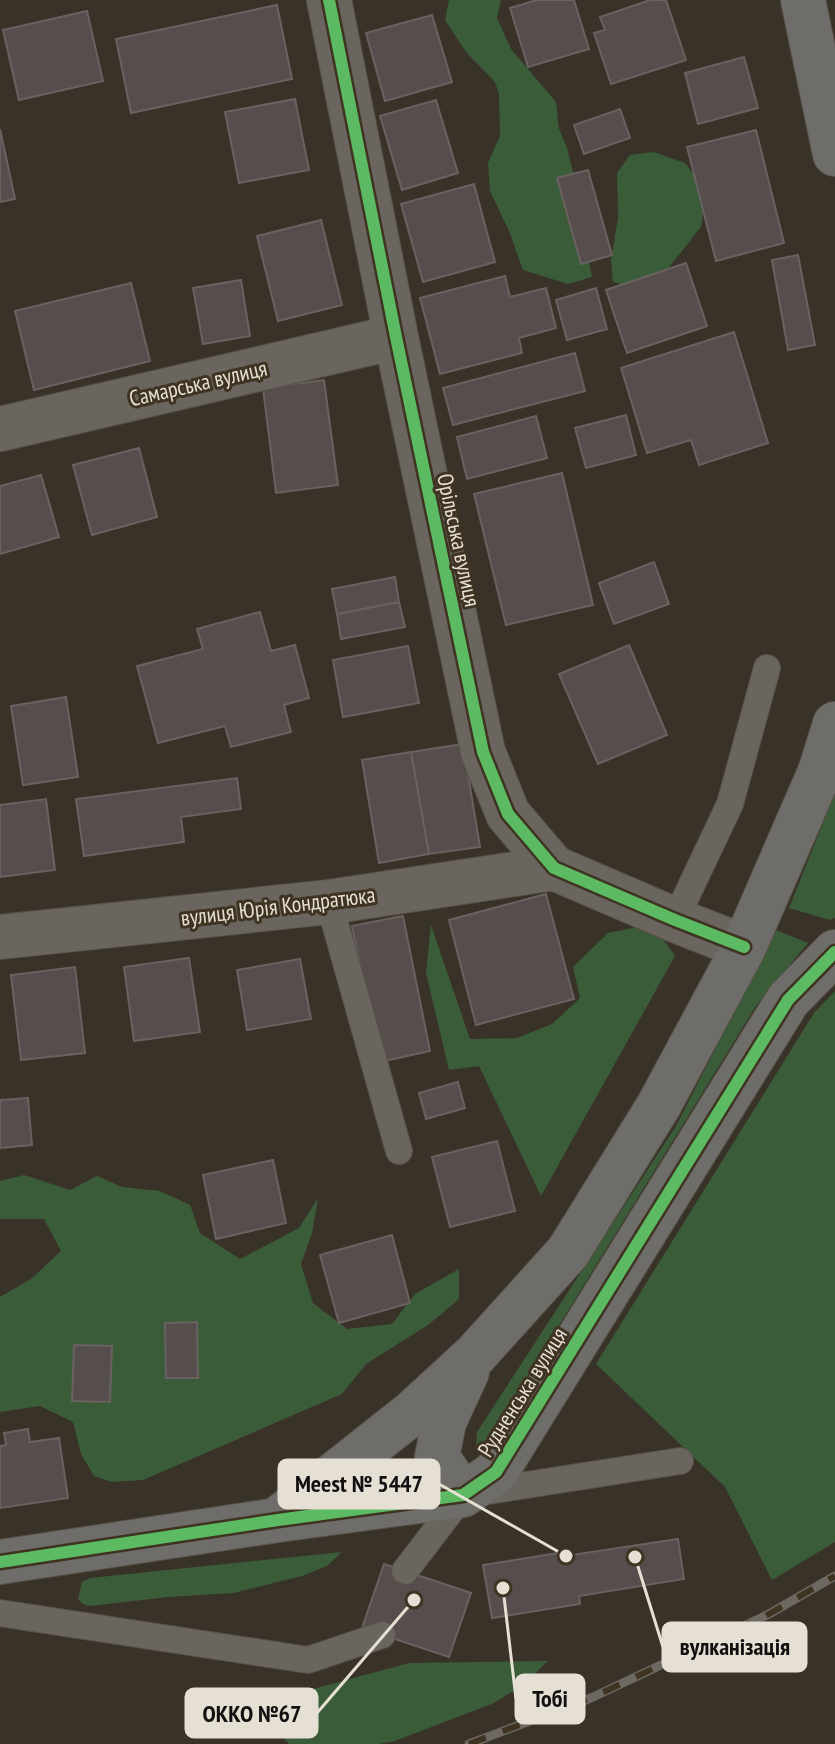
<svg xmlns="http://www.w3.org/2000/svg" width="835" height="1744" viewBox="0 0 835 1744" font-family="'PT Sans Narrow',sans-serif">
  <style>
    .green { fill: #3b5c39 }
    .building { fill: #564e4c; stroke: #696260; stroke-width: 2 }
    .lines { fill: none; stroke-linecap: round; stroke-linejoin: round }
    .lane-casing { stroke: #575148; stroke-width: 28 }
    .street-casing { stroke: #575148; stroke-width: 46 }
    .secondary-casing { stroke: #575148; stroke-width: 46 }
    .lane { stroke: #6a655e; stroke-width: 26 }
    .street { stroke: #6a655e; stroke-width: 44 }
    .secondary { stroke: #6f6d69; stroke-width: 44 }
    .rail-casing { stroke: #6d6861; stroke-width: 9 }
    .rail { stroke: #3f3322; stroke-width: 6; stroke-dasharray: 18; stroke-linecap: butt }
    .cycleway-casing { stroke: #3f3322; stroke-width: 17 }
    .cycleway { stroke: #5cba63; stroke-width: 12 }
    .labels { text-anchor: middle; stroke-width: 6; stroke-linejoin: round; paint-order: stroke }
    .street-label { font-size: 22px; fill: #e6dfd4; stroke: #3f3322 }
    .leader { fill: none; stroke: #e6dfd4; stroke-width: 3 }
    .callout-dot { fill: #e6dfd4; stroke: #3f3322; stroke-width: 3 }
    .callout { fill: #e6dfd4; stroke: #e6dfd4; stroke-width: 3 }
    .callout-label { font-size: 24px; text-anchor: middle; font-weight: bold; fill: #111 }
  </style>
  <rect width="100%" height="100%" fill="#393228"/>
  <path class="green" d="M449,0H501L497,18L511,49L556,102L559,129L567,148L576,183L592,277L568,284L523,270L509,231L490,191L488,163L500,136L499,94L495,82L466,52L445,20Z
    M654,152L685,163L706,191L701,227L659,280L628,286L613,282L611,261L618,217L617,173L630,155Z
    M835,793V918L830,920L789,908Z
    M652,924L675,956L541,1196L479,1066L449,1070L426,973L431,925L470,1039L517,1038L552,1024L580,998L573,967L608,933Z
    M776,930L808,943L756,1006L489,1439L482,1447L476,1445L477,1432L676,1126Z
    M835,991V1542L772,1580L725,1487L596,1364L814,1013Z
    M24,1175L70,1190L97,1176L122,1187L160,1191L190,1205L200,1233L240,1259L299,1228L318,1198L312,1233L301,1264L313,1303L347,1329L392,1324L415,1294L459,1269V1299L428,1325L366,1364L342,1394L143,1480L112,1482L94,1476L81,1454L73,1422L40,1406L0,1412V1297L31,1279L61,1251L44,1219H0V1181Z
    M342,1552L327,1566L302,1576L234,1593L169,1597L89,1606L83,1604L78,1599L82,1582L90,1578Z
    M548,1661L523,1685L494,1703L395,1741L379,1744H289L279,1733L276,1699L409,1663Z"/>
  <path class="building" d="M537,0H574L589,49L528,67L510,8Z
    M650,0H666L686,60L611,84L594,33L605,30L600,17Z
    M277,5L292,79L131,113L116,39Z
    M87,11L103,81L19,100L3,30Z
    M432,15L452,82L385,101L366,33Z
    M744,57L758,108L698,124L685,73Z
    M295,99L309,170L239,183L225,112Z
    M436,100L458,173L402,190L380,116Z
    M620,109L630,138L584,154L574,125Z
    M0,129L15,199L0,202Z
    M756,130L784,243L716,261L687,147Z
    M588,170L612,255L581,264L557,178Z
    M474,184L495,262L423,282L401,204Z
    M321,220L342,305L278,321L257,236Z
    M798,255L815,345L788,350L772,260Z
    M686,263L707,326L627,353L606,290Z
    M505,276L510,297L546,288L556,328L519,338L522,353L440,374L420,298Z
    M241,280L250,336L203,344L193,288Z
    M131,283L150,361L34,390L15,311Z
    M596,288L607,329L567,340L556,300Z
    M734,332L768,443L699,465L691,440L647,453L621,368Z
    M575,353L585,391L453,425L443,388Z
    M324,380L338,485L276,493L263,388Z
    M626,415L636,455L586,468L575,428Z
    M536,416L547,458L467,479L457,437Z
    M139,448L157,517L92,535L73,465Z
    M562,473L593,605L506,625L474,494Z
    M41,475L59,537L0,554V486Z
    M654,562L669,604L614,624L599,583Z
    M395,577L399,602L337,614L332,589Z
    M399,602L405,627L341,639L337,614Z
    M260,612L271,651L295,645L309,698L284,705L291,732L231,747L225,726L158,743L137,666L203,649L197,629Z
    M629,645L667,735L598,764L559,674Z
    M408,646L419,703L343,717L333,660Z
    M66,697L78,777L23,785L11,706Z
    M463,744L480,847L429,854L411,752Z
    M411,752L429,854L379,863L362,760Z
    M237,778L241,809L181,817L184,842L84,856L76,799Z
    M46,799L55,870L0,877V805Z
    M546,894L574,999L476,1025L449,920Z
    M403,916L430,1051L380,1062L352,926Z
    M189,958L200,1032L134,1041L124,967Z
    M300,959L311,1019L247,1030L237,970Z
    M75,967L85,1053L21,1060L11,975Z
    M458,1082L465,1108L426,1119L419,1093Z
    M28,1098L32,1145L0,1148V1100Z
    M497,1141L515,1211L450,1227L432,1157Z
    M273,1160L286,1223L216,1239L203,1175Z
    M392,1235L410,1303L339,1323L320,1255Z
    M197,1322L198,1378H166L165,1323Z
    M74,1345L112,1346L110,1402L72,1401Z
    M28,1429L30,1442L59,1438L68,1498L0,1508V1446L6,1445L4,1433Z
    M678,1539L684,1579L579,1596L580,1604L492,1618L483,1565L571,1551L572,1555Z
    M384,1564L471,1593L449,1657L362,1628Z"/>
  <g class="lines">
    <defs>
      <path id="lane" d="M329,902L399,1151
        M675,920L730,804L767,668
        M405,1571L463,1495L680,1461
        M0,1613L308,1660L382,1635"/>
      <path id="street" d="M329,0L396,337L483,752L508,814L554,868L675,920L744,947
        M0,429L396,337
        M0,937L329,902L554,868"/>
      <path id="secondary" d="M803,0L835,154
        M463,1495L437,1457L444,1422L467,1372
        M279,1518L413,1412L475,1355L568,1252L659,1105L744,947L820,772L835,724
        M0,1562L278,1520L463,1495L496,1472L788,1000L835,952"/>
    </defs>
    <use href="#lane" class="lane-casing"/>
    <use href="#street" class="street-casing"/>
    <use href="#secondary" class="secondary-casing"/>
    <use href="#lane" class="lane"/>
    <use href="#street" class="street"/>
    <use href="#secondary" class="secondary"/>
    <defs>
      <path id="rail" d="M469,1744L591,1698L769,1614L835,1576"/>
    </defs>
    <use href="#rail" class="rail-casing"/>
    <use href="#rail" class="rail"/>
    <defs>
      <path id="cycleway" d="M329,0L396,337L483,752L508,814L554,868L675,920L744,947
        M0,1562L278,1520L463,1495L496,1472L788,1000L835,952"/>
    </defs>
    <use href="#cycleway" class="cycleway-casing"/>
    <use href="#cycleway" class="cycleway"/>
  </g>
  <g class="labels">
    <g class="street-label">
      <text transform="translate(198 383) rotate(-13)" y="8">Самарська вулиця</text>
      <text transform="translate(459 540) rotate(78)" y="8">Орільська вулиця</text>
      <text transform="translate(278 906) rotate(-7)" y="8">вулиця Юрія Кондратюка</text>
      <text transform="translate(522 1392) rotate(-58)" y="8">Рудненська вулиця</text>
    </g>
  </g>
  <path class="leader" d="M566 1556L439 1484M635 1557L663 1647M503 1588L516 1699M414 1600L317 1713"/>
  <g class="callout-dot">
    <circle cx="566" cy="1556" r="8"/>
    <circle cx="635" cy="1557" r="8"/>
    <circle cx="503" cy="1588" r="8"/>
    <circle cx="414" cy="1600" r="8"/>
  </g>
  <g class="callout">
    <rect x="279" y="1460" width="160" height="48" rx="8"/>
    <rect x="663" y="1623" width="143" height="48" rx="8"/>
    <rect x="516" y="1675" width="68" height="48" rx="8"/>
    <rect x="186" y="1689" width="131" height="48" rx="8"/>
  </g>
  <g class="callout-label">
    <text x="359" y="1492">Meest № 5447</text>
    <text x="735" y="1655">вулканізація</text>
    <text x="550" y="1707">Тобі</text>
    <text x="252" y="1722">ОККО №67</text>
  </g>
</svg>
